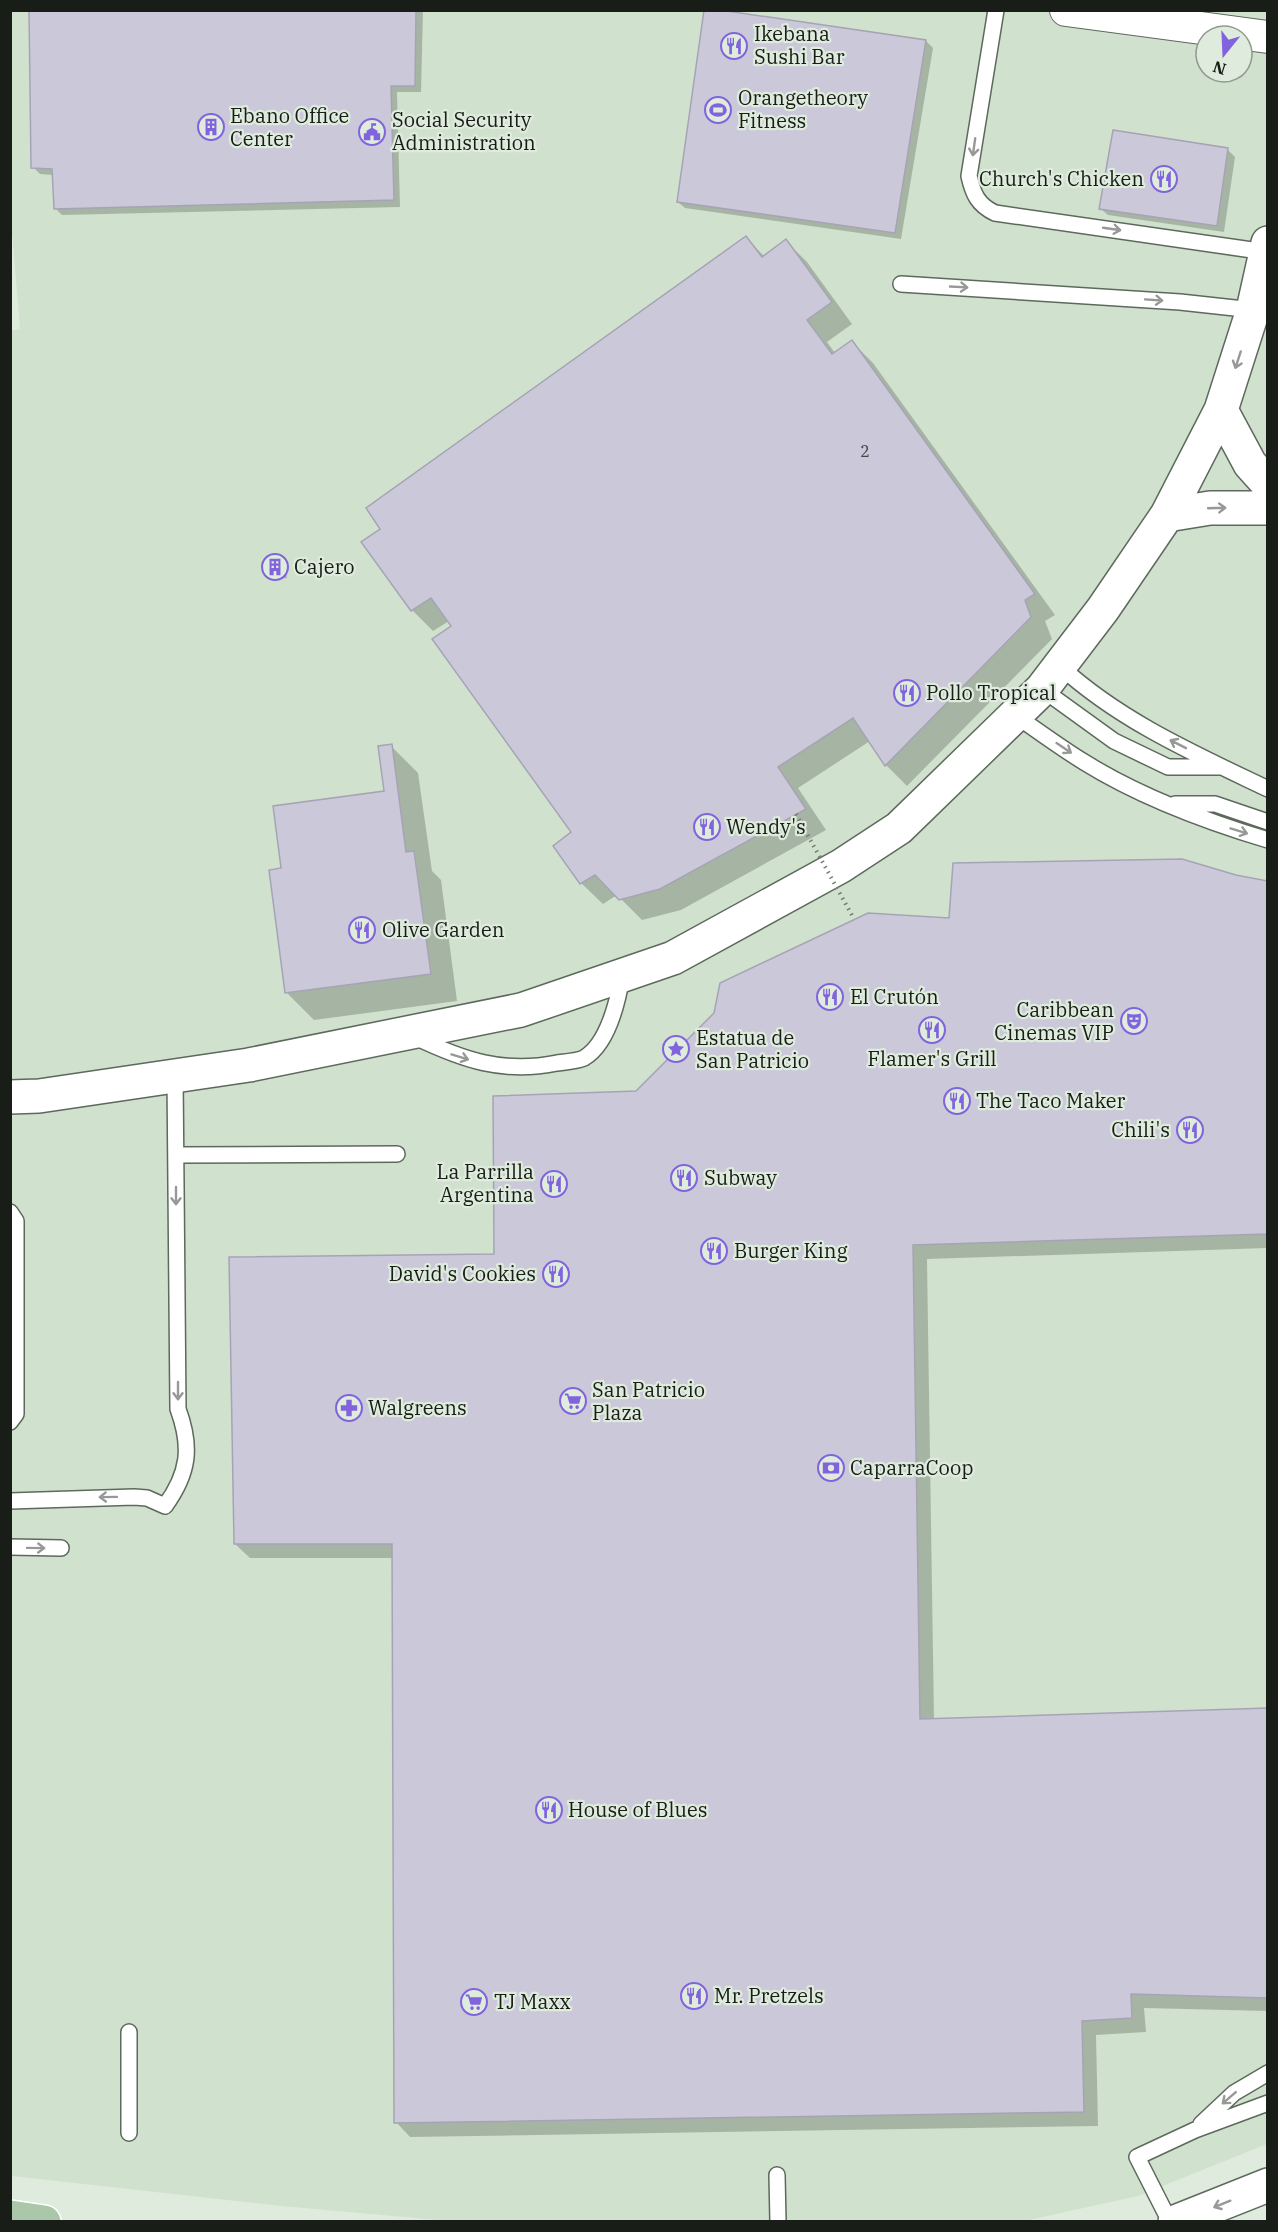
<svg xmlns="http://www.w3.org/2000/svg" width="1278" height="2232" viewBox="0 0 1278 2232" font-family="'IBM Plex Serif',serif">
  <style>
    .built { fill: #d0e2ce; fill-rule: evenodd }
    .shadow { fill: #0003 }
    .building { fill: #cac8d9; stroke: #a6a4b4; stroke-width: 1.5 }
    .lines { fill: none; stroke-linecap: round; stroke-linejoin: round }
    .lane-casing { stroke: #5d695c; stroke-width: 18 }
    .street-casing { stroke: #5d695c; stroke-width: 34 }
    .secondary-casing { stroke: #5d695c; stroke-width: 36 }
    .primary-casing { stroke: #fff; stroke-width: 36 }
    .lane { stroke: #fff; stroke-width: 15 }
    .street { stroke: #fff; stroke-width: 32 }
    .secondary { stroke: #fff; stroke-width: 33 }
    .primary { stroke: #aac7a9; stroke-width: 33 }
    .path-bridge { stroke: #757d74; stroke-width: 4; stroke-dasharray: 1.5 4.5; stroke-linecap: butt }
    .oneway { stroke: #979997 }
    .labels { text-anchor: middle; stroke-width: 4.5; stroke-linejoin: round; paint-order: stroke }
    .number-label { font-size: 16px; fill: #444848 }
    .poi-label { font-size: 20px; fill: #181d18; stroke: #dfecdd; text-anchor: start }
  </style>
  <rect width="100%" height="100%" fill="#dfecdd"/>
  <path class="built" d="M11,11H1267V2144L1138,2196L1020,2222L449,2221L281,2206L11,2176L10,331L20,329L10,208ZM1206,36H1242V72H1206Z"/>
  <path class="shadow" d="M30,10H423L421,92H397L400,207L62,215L55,208L53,175L40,174L33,167Z
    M926,41L933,48L901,239L685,208L678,202Z
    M1228,150L1235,157L1224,232L1108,215L1101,209Z
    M746,238L765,257L786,241L807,262L852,324L827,342L835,353L852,342L873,363L1055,615L1045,621L1052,639L907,786L886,765L870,741L798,788L826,830L681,910L642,920L617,895L603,904L581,883L573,833L453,626L449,621L433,631L412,610Z
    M278,562L285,569L287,578L280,579L273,572Z
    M391,746L418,773L432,871L441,880L457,1001L314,1020L287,993L271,871L283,870L386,793Z
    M1235,876L1268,882V1248L927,1259L934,1720L1268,1710V2011L1144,2008L1146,2032L1096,2035L1098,2126L410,2137L396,2122L393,1558H250L235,1544L496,1256L637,1093L950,920Z"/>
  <path class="building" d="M29,10H416L415,86H391L394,200L54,209L52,169L31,168Z
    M704,10H720L926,40L895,233L677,202Z
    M1113,130L1228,148L1217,226L1099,209Z
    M746,236L762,257L786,239L832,302L807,320L832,354L852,340L1035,594L1025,600L1031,617L885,766L853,718L778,767L806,809L660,889L619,900L595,875L580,884L553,846L571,832L432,639L451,626L431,598L411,611L361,542L380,529L366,508Z
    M279,561L281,571L271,573L269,562Z
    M392,744L406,852L414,851L431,974L285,993L269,870L281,868L273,806L384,791L378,746Z
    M1182,859L1236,875L1268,881V1234L913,1245L920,1719L1268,1708V1998L1131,1994L1132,2018L1082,2021L1084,2112L394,2123L392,1544H234L229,1257L494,1254L493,1096L636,1091L714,1013L720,983L868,913L949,918L953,863Z"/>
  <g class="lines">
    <defs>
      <path id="lane" d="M996,10L969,176C973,194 978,205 995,213L1266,252
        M901,284L1180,302L1253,310
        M1060,666C1120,721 1195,754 1268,789
        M1042,689L1114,741L1168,767H1219
        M1015,715C1038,731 1061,748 1084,762C1137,795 1208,822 1268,840
        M1175,804H1215L1268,822
        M415,1037C463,1060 503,1074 557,1063C565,1062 578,1061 584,1058C608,1044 618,1000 622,976
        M176,1155L397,1154
        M10,1212L16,1221V1414L10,1422
        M10,1501L134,1497L147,1498L165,1506C189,1473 192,1447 178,1409L175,1075
        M10,1547L61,1548
        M1201,2124L1234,2093L1268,2073
        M129,2133V2032
        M777,2175L778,2222
        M1170,2222L1137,2157L1195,2130L1268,2103"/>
      <path id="street" d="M1066,10L1268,37"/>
      <path id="secondary" d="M1221,410L1250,464L1268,484
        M1167,515L1210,508H1268
        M10,1097L39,1096L249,1065L521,1010L673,958L841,866L899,828L1042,689L1103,609L1167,515L1221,410L1253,310L1268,243
        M1175,2222L1268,2185"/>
      <path id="primary" d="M10,2217L44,2222"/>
    </defs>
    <use href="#lane" class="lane-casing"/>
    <use href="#street" class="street-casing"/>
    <use href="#secondary" class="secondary-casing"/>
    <use href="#primary" class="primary-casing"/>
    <use href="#lane" class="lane"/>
    <use href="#street" class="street"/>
    <use href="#secondary" class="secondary"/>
    <use href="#primary" class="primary"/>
    <path class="path-bridge" d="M796,814L854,919"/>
  </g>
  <defs><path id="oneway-shaft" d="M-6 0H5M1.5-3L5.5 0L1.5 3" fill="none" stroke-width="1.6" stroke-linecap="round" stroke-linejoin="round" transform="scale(1.5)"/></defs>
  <g class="oneway">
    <use href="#oneway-shaft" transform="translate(974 147) rotate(98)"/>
    <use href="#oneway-shaft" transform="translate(1112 229) rotate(8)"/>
    <use href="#oneway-shaft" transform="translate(959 287) rotate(3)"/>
    <use href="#oneway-shaft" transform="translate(1154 300) rotate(4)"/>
    <use href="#oneway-shaft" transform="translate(1238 360) rotate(108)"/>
    <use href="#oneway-shaft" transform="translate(1217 508) rotate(-2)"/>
    <use href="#oneway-shaft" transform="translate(1178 744) rotate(-153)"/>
    <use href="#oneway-shaft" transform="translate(1064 748) rotate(34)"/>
    <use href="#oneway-shaft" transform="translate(1239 831) rotate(17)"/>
    <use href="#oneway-shaft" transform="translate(460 1057) rotate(17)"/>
    <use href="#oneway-shaft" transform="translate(176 1196) rotate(90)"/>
    <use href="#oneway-shaft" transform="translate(178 1391) rotate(90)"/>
    <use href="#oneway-shaft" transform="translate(108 1497) rotate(179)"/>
    <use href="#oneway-shaft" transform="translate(36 1548) rotate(1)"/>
    <use href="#oneway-shaft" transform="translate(1229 2098) rotate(139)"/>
    <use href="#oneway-shaft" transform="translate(1222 2204) rotate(158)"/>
  </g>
  <defs>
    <symbol id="restaurant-ring" viewBox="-11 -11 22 22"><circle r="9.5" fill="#dfecdd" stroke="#8163de" stroke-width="1.5"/><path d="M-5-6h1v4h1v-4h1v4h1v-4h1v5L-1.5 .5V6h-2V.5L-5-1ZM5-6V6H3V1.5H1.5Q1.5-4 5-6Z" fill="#8163de"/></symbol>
    <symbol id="stadium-ring" viewBox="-11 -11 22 22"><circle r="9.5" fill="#dfecdd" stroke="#8163de" stroke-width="1.5"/><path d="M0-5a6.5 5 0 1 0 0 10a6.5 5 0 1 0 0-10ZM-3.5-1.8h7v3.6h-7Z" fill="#8163de"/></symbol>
    <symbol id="building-ring" viewBox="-11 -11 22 22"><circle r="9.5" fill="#dfecdd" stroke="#8163de" stroke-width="1.5"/><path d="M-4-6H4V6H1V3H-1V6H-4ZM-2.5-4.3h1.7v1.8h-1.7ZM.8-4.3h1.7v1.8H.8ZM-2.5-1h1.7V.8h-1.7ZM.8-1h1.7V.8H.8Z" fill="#8163de"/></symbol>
    <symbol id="civic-ring" viewBox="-11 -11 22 22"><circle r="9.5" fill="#dfecdd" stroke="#8163de" stroke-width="1.5"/><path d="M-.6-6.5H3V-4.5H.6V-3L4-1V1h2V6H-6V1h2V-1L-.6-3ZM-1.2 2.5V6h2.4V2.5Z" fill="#8163de"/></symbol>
    <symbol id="theatre-ring" viewBox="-11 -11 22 22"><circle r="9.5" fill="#dfecdd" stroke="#8163de" stroke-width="1.5"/><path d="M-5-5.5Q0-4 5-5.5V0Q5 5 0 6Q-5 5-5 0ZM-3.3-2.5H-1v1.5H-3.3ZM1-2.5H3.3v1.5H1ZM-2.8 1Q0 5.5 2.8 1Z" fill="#8163de"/></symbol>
    <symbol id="sight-ring" viewBox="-11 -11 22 22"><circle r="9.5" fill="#dfecdd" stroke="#8163de" stroke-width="1.5"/><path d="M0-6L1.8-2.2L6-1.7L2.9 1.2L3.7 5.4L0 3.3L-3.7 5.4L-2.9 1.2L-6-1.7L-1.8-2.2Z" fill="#8163de"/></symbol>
    <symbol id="supermarket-ring" viewBox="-11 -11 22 22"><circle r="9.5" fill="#dfecdd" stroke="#8163de" stroke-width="1.5"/><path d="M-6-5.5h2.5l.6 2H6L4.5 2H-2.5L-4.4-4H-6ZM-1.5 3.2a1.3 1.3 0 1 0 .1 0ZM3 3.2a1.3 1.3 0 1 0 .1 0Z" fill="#8163de"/></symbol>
    <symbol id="pharmacy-ring" viewBox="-11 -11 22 22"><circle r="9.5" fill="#dfecdd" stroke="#8163de" stroke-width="1.5"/><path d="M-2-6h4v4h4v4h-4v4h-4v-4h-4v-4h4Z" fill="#8163de"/></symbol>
    <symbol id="bank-ring" viewBox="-11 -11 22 22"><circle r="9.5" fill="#dfecdd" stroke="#8163de" stroke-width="1.5"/><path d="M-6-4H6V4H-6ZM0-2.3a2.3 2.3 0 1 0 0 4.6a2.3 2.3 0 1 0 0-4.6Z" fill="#8163de"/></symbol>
  </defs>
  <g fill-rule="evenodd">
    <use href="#restaurant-ring" x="719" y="31" width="30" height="30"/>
    <use href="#stadium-ring" x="703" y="95" width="30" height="30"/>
    <use href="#building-ring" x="196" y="112" width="30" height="30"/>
    <use href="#civic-ring" x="357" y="117" width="30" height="30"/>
    <use href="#restaurant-ring" x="1149" y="164" width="30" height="30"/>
    <use href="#building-ring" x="260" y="552" width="30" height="30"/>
    <use href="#restaurant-ring" x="892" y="678" width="30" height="30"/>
    <use href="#restaurant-ring" x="692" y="812" width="30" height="30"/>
    <use href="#restaurant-ring" x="347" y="915" width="30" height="30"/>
    <use href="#restaurant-ring" x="815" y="982" width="30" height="30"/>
    <use href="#theatre-ring" x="1119" y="1006" width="30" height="30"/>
    <use href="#restaurant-ring" x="917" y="1015" width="30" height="30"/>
    <use href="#sight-ring" x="661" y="1034" width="30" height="30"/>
    <use href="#restaurant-ring" x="942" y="1086" width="30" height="30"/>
    <use href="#restaurant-ring" x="1175" y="1115" width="30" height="30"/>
    <use href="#restaurant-ring" x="669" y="1163" width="30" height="30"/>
    <use href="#restaurant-ring" x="539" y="1169" width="30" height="30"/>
    <use href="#restaurant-ring" x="699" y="1236" width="30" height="30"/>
    <use href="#restaurant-ring" x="541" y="1259" width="30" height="30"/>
    <use href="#supermarket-ring" x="558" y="1386" width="30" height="30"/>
    <use href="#pharmacy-ring" x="334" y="1393" width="30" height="30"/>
    <use href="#bank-ring" x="816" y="1453" width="30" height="30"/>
    <use href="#restaurant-ring" x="534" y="1795" width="30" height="30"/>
    <use href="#restaurant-ring" x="679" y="1981" width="30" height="30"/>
    <use href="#supermarket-ring" x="459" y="1987" width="30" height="30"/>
  </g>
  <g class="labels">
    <g class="number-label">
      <text x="865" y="457">2</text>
    </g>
    <g class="poi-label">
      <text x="754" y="41">Ikebana<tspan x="754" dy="23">Sushi Bar</tspan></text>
      <text x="738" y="105">Orangetheory<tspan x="738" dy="23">Fitness</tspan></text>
      <text x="230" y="123">Ebano Office<tspan x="230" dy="23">Center</tspan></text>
      <text x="392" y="127">Social Security<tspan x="392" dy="23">Administration</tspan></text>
      <text x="1144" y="186" text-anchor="end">Church's Chicken</text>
      <text x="294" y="574">Cajero</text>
      <text x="926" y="700">Pollo Tropical</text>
      <text x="726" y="834">Wendy's</text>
      <text x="382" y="937">Olive Garden</text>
      <text x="850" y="1004">El Crutón</text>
      <text x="1114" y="1017" text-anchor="end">Caribbean<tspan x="1114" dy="23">Cinemas VIP</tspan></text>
      <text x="696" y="1045">Estatua de<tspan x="696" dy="23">San Patricio</tspan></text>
      <text x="932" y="1066" text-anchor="middle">Flamer's Grill</text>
      <text x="976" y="1108">The Taco Maker</text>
      <text x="1170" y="1137" text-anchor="end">Chili's</text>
      <text x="534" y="1179" text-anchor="end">La Parrilla<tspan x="534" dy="23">Argentina</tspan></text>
      <text x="704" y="1185">Subway</text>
      <text x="734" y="1258">Burger King</text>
      <text x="536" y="1281" text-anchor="end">David's Cookies</text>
      <text x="592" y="1397">San Patricio<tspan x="592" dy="23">Plaza</tspan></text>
      <text x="368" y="1415">Walgreens</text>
      <text x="850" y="1475">CaparraCoop</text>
      <text x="568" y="1817">House of Blues</text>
      <text x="714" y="2003">Mr. Pretzels</text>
      <text x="494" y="2009">TJ Maxx</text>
    </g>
  </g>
  <rect width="1278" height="2232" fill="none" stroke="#181d18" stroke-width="24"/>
  <g transform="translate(1224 54) rotate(198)"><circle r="28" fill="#dfecdd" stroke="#8f998e" stroke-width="1.5"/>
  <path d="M0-4.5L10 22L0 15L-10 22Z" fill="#8163de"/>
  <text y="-9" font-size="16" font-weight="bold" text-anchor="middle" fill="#181d18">N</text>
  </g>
</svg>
